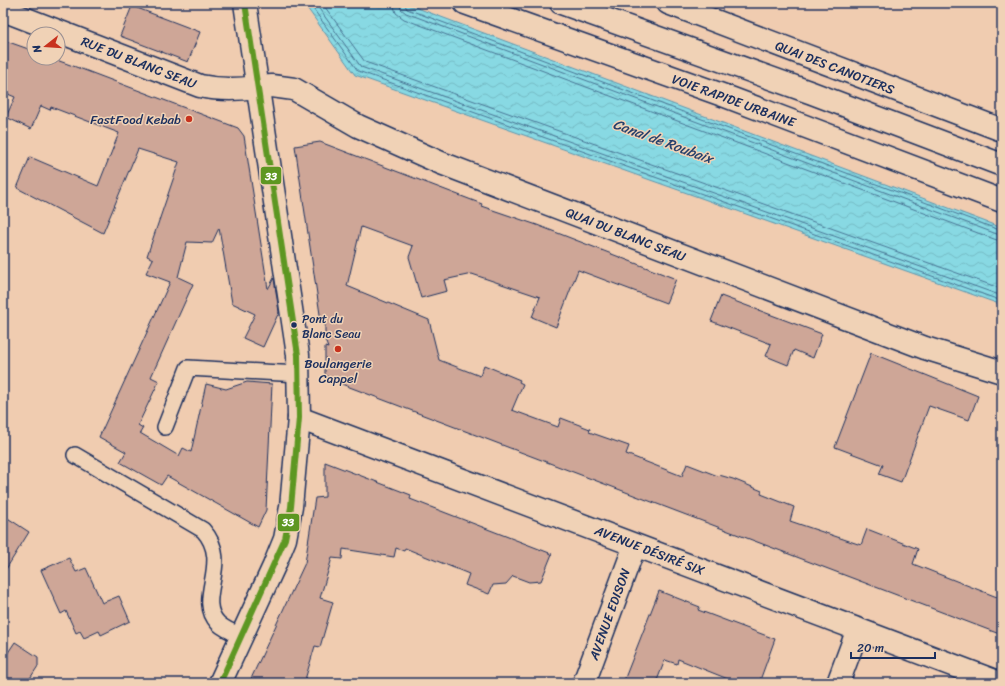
<svg xmlns="http://www.w3.org/2000/svg" width="1005" height="686" viewBox="0 0 1005 686" font-family="Sriracha,sans-serif">
  <style>
    .water { fill: url(#water-waves); stroke: #5c95ae }
    .lines { fill: none; stroke-linecap: round; stroke-linejoin: round }
    .shore { stroke: #477393; stroke-width: 1 }
    .building { fill: #cea697; stroke: #1b2f5e }
    .lane-casing { stroke: #1b2f5e; stroke-width: 18 }
    .street-casing { stroke: #1b2f5e; stroke-width: 25 }
    .secondary-casing { stroke: #1b2f5e; stroke-width: 25 }
    .highway-casing { stroke: #1b2f5e; stroke-width: 25 }
    .lane { stroke: #f0d2b6; stroke-width: 15 }
    .street { stroke: #f0d2b6; stroke-width: 22 }
    .secondary { stroke: #f0d2b6; stroke-width: 22 }
    .highway { stroke: #f0d2b6; stroke-width: 22 }
    .bus-1-casing { stroke: #f0d2b6; stroke-width: 9 }
    .bus-1 { stroke: #5d9721; stroke-width: 6 }
    .poi-dot { fill: #c8321e; stroke: #f0d2b6; stroke-width: 1.5 }
    .bus-dot { fill: #1b2f5e; stroke: #f0d2b6; stroke-width: 1.5 }
    .labels { text-anchor: middle; stroke-width: 3; stroke-linejoin: round; paint-order: stroke }
    .bus-label { font-size: 12px; fill: #1b2f5e; stroke: #f0d2b6; text-anchor: start }
    .street-label { font-size: 13px; fill: #1b2f5e; stroke: #f0d2b6 }
    .poi-label { font-size: 13px; fill: #1b2f5e; stroke: #f0d2b6; text-anchor: end }
    .water-label { font-size: 14px; font-style: italic; fill: #26406b; stroke: #f0d2b6 }
    .line-badge { stroke: #f0d2b6; stroke-width: 1.5 }
    .badge-label { font-size: 11px; text-anchor: middle; font-weight: bold; fill: #fff }
  </style>
  <defs>
    <pattern id="water-waves" width="16" height="10" patternUnits="userSpaceOnUse"><rect width="16" height="10" fill="#88d9e3"/><path d="M0 5q4-4 8 0t8 0" fill="none" stroke="#75bbc5"/></pattern>
  </defs>
  <rect width="100%" height="100%" fill="#f0ccb0"/>
  <filter id="ink" filterUnits="userSpaceOnUse"><feTurbulence type="fractalNoise" baseFrequency=".025" numOctaves="2"/><feDisplacementMap in="SourceGraphic" scale="8" xChannelSelector="R" yChannelSelector="G"/><feConvolveMatrix kernelMatrix="1 2 1 2 8 2 1 2 1" color-interpolation-filters="sRGB"/></filter>
  <g filter="url(#ink)">
    <path class="water" d="M300,3H404L1002,228V305L355,75L305,5Z"/>
    <g class="lines">
      <path class="shore" d="M309,3L358,71L1002,301
        M315,3L361,67L1002,296
        M322,3L365,62L1002,289
        M393,3L396,13L404,19L1002,242
        M399,3L401,9L406,13L1002,236
        M404,3L407,9L1002,231"/>
    </g>
    <path class="building" d="M132,6L200,32L188,62L120,36Z
      M3,40L34,51V58H51L87,71L238,128L244,136L268,289L274,278L279,312L263,347L243,338L255,314L232,303L219,228L212,243L187,242L178,277L193,284L151,377L159,381L138,425L143,428L140,433L179,456L183,448L191,452L206,384L226,389L247,382L272,384L266,510L258,527L167,476L161,485L120,462L126,452L99,437L170,282L146,273L153,259L147,256L179,162L138,149L103,233L17,188L30,157L98,186L119,133L51,107L50,110L41,106L31,129L6,117L15,97L3,92Z
      M320,142L482,204L481,206L537,225L676,279L666,303L578,270L556,327L532,317L540,297L472,274L444,280L447,291L421,298L409,257L413,246L361,227L347,286L429,320L439,360L480,376L484,365L520,380L519,382L523,384L512,410L558,427L561,418L590,429L589,432L629,446L626,454L682,476L687,464L718,476L719,475L733,479L762,491L761,494L794,507L790,521L861,545L867,529L918,549L913,564L1002,599V635L331,380L325,374V347L328,348L325,340V320L321,321L295,146Z
      M721,296L822,334L813,358L794,350L788,365L766,356L771,344L711,321Z
      M871,353L978,396L969,420L929,406L901,482L879,474L883,465L835,447Z
      M325,462L411,495L410,499L552,554L541,581L529,582L513,576L506,584L493,585L489,594L465,585L469,574L405,548L404,551L396,548L394,557L343,549L342,559L332,558L320,598L333,602L320,647L315,646L304,683H249L305,563L315,498L325,497Z
      M3,515L29,532L3,574Z
      M69,558L76,572L86,568L102,603L119,596L130,621L101,635L99,631L84,638L80,631L76,633L66,611L61,614L41,570Z
      M659,591L700,607L698,610L775,639L759,683H738L678,659L677,664L665,660L656,683H623Z
      M15,642L38,657V666L27,683H3V660Z"/>
    <g class="lines">
      <defs>
        <path id="lane" d="M165,427L188,368L299,374
          M75,455L203,530C233,563 194,598 218,623C224,629 234,633 242,636"/>
        <path id="street" d="M668,3L1002,130
          M256,87L272,86L294,89L358,126L441,163L925,348L1002,372
          M299,418L1000,683
          M584,683L635,545
          M838,683L858,629"/>
        <path id="secondary" d="M3,10L200,86C219,90 236,90 256,87
          M220,683L274,566L285,539L291,507L299,418L298,355L245,3"/>
        <path id="highway" d="M465,3L725,96L1002,201
          M561,3L812,93L1002,165"/>
      </defs>
      <use href="#lane" class="lane-casing"/>
      <use href="#street" class="street-casing"/>
      <use href="#secondary" class="secondary-casing"/>
      <use href="#highway" class="highway-casing"/>
      <use href="#lane" class="lane"/>
      <use href="#street" class="street"/>
      <use href="#secondary" class="secondary"/>
      <use href="#highway" class="highway"/>
      <defs>
        <path id="bus-1" d="M220,683L285,539L291,507L299,418L298,355L245,3"/>
      </defs>
      <use href="#bus-1" class="bus-1-casing"/>
      <use href="#bus-1" class="bus-1"/>
    </g>
  </g>
  <g class="poi-dot">
    <circle cx="189" cy="119" r="4"/>
    <circle cx="338" cy="349" r="4"/>
  </g>
  <circle class="bus-dot" cx="294" cy="325" r="3.5"/>
  <g class="labels">
    <g class="bus-label">
      <text x="302" y="323">Pont du<tspan x="302" dy="15">Blanc Seau</tspan></text>
    </g>
    <g class="street-label">
      <text transform="translate(139 62) rotate(21)" y="5">RUE DU BLANC SEAU</text>
      <text transform="translate(835 67) rotate(21)" y="5">QUAI DES CANOTIERS</text>
      <text transform="translate(734 100) rotate(20)" y="5">VOIE RAPIDE URBAINE</text>
      <text transform="translate(626 234) rotate(21)" y="5">QUAI DU BLANC SEAU</text>
      <text transform="translate(650 550) rotate(21)" y="5">AVENUE DÉSIRÉ SIX</text>
      <text transform="translate(609 614) rotate(-70)" y="5">AVENUE EDISON</text>
    </g>
    <g class="poi-label">
      <text x="181" y="124">FastFood Kebab</text>
      <text x="338" y="368" text-anchor="middle">Boulangerie<tspan x="338" dy="15">Cappel</tspan></text>
    </g>
    <g class="water-label">
      <text transform="translate(663 141) rotate(20)" y="5">Canal de Roubaix</text>
    </g>
  </g>
  <g class="line-badge">
    <rect x="260" y="166" width="22" height="19" rx="4" fill="#5d9721"/>
    <rect x="277" y="513" width="23" height="19" rx="4" fill="#5d9721"/>
  </g>
  <g class="badge-label">
    <text x="271" y="180">33</text>
    <text x="288" y="526">33</text>
  </g>
  <rect width="1005" height="686" fill="none" stroke="#f0d2b6" stroke-width="16"/>
  <rect x="8" y="8" width="989" height="670" fill="none" stroke="#1b2f5e" stroke-width="1.5" filter="url(#ink)"/>
  <g transform="translate(46 46) rotate(253)"><circle r="19" fill="#f0d2b6" stroke="#9b9193"/>
  <path d="M0-3L7 15L0 10L-7 15Z" fill="#c8321e"/>
  <text y="-6" font-size="11" font-weight="bold" text-anchor="middle" fill="#1b2f5e">N</text>
  </g>
  <path d="M851 652v6h84v-6" fill="none" stroke="#1b2f5e" stroke-width="2"/>
  <text x="857" y="652" font-size="12" fill="#1b2f5e" stroke="#f0d2b6" stroke-width="3" paint-order="stroke">20 m</text>
</svg>
